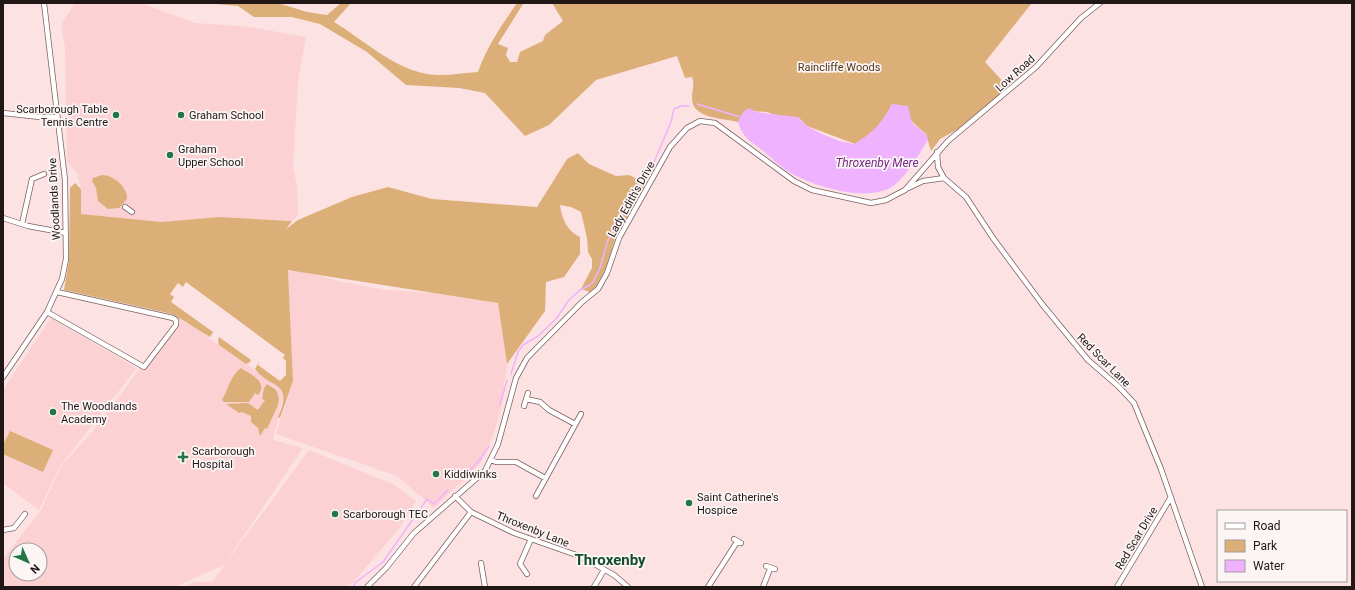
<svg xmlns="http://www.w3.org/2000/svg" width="1355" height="590" viewBox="0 0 1355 590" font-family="Roboto,sans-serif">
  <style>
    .built { fill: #fbd1d3; fill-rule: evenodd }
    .green { fill: #dcaf78 }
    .water { fill: #efb2fe }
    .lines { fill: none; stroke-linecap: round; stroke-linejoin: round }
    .stream { stroke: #efb2fe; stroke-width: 1.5 }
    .street-casing { stroke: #7c6061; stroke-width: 6 }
    .street { stroke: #fff; stroke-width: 4.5 }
    .poi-dot { fill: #227648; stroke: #fcf5f5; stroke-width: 1.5 }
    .labels { text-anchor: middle; stroke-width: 3.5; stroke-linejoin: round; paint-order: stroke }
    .park-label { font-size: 11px; fill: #513715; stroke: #fcf5f5 }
    .street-label { font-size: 11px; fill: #221717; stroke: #fcf5f5 }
    .poi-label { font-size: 11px; fill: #221717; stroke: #fcf5f5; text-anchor: start }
    .water-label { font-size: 12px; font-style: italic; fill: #732c83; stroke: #fcf5f5 }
    .district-label { font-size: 15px; font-weight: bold; fill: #144d2e; stroke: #fcf5f5 }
  </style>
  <rect width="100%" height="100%" fill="#fde2e3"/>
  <path class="built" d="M75,3H141L195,23L250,27L306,37L298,81L293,168L297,185L298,215L294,220L249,219L162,222L81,214V189L77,173L67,162L65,47L61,25Z
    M288,271L306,272L338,281L386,290L433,293L498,303L507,364L501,408L493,436L480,464L434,508L397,476L276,434L293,381Z
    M179,317L288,393L283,397L273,440L303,448L224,565L175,587H3V559L41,510L62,465L92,432ZM16,550H40V574H16Z
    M51,318L133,366L136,369L61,465L39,510L3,483V390Z
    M309,450L393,484L416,501L401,526L349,587H184L194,582H212Z"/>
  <path class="green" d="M203,3H278L307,12L327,15L341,3H351L334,22C364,40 391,67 427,74C443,77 462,73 478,72C487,46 502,25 517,3L523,4L498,44L508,48L506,55L510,62H517L520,52L543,41L545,35L563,21L552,3H1032L985,62L1008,87L962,127L940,139L931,151L926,134L892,104C883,123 872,134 855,144L807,126L798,117H782L767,112L744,111L738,122C723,118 692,119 692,98C692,88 695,87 692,77L685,78L677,56L596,80L549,125L525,136L485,93L459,88L406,85L367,52L320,24L292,17H254L238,6Z
    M578,153L589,164L616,176L629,175L645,183L632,212L618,230L605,270L595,288L590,292L581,289L592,268V259L588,252L587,238L581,212L571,207L560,205C562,219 567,231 580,237V254L564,277L546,282L545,311L507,364L498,303L287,270L288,271L293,381L280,418L278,417C294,380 271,390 255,369L259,362L258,365L280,381L286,375V361L283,358L285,355L186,282L183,287L178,283L170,294L174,297L171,302L213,332L215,329L210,337C197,330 185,320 172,314L64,290L69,260L70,188L75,183L81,189V214L162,222L219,217L292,221L286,229L298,220L352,197L388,187L432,199L537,207L567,159Z
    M102,175C113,175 128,187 127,199L119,208L108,209L98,201L96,188L92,181L93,178Z
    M219,337L251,360L250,362L246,364L219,345L218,340Z
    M241,368C250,374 269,382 258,395L255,393L249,402H224L222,400C228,390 230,376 241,368Z
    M267,384L276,390L279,398L278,405L267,429L265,428L260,436L258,428L251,422V416L242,412L239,413L226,404L248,403L258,410L265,400L262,399L264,388Z
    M10,431L53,450L43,472L3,454V445Z"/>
  <path class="water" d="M892,104L908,106L912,123L926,134L928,140C919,154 904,182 888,189C862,201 812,186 789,172C779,166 771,157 762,150C750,141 742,137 738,122L744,111L749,108L756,112L798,117L807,126L822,134L839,141L854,144C872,134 883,122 892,104Z"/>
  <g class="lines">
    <path class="stream" d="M697,104L740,117
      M511,374L518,352L523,345L538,336L556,319L569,300L580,290L590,285L593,282L600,268L608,240L615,225L631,203L638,191L639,183L646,177L655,160L671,122L674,109L681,106H689
      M500,405L507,380
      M461,478L479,461L489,446
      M353,587L356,582L383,562L427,499L434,504L448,490"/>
    <defs>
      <path id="street" d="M3,113L40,117H56
        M937,152L938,167L944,178L966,197L993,238L1042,304L1088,360L1118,386L1134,403L1161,469L1202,587
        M906,189L923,181L944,178
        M125,207L132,212
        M3,218L28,226L66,233
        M22,224L32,179L44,174
        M47,312L144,367L176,325V320L173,318L57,292
        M3,377L47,312L62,279L66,259L65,180L44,3
        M526,399L540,402L549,410L575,424
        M524,406L528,393
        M491,460L496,462H516L545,478
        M455,496L471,512L514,533L582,557L614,575L628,587
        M536,496L581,414
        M3,530L14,528L25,514
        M734,539L741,543
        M481,563L485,587
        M766,566L775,569
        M527,574L520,564L531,539
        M367,587L386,568L414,533L485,471L498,444L516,378L527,358L582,302L598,289L607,273L619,238L670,147L687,128L700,121L715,123L794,181L812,190L871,203L886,200L905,190L948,141L1036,67L1081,18L1100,3
        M414,587L471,512
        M594,587L604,570
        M708,587L737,542
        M763,587L770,569
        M1117,587L1171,497"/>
    </defs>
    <use href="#street" class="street-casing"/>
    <use href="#street" class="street"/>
  </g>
  <g class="poi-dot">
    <circle cx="116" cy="115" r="4"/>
    <circle cx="181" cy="115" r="4"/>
    <circle cx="170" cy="155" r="4"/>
    <circle cx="53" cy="412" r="4"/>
    <path d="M181 451h4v4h4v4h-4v4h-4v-4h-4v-4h4z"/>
    <circle cx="436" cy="474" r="4"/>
    <circle cx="689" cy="503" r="4"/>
    <circle cx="335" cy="514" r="4"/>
  </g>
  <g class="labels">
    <g class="park-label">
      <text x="839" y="71">Raincliffe Woods</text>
    </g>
    <g class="street-label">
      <text transform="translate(1015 73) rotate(-42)" y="4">Low Road</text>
      <text transform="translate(54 199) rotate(-93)" y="4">Woodlands Drive</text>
      <text transform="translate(631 199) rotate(-61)" y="4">Lady Edith's Drive</text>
      <text transform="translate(1104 360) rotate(45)" y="4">Red Scar Lane</text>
      <text transform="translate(533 529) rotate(22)" y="4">Throxenby Lane</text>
      <text transform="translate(1136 538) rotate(-59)" y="4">Red Scar Drive</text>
    </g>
    <g class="poi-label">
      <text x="108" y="113" text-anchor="end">Scarborough Table<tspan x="108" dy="13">Tennis Centre</tspan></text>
      <text x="189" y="119">Graham School</text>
      <text x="178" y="153">Graham<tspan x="178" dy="13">Upper School</tspan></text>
      <text x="61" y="410">The Woodlands<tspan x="61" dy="13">Academy</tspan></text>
      <text x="192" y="455">Scarborough<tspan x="192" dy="13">Hospital</tspan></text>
      <text x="444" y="478">Kiddiwinks</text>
      <text x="697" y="501">Saint Catherine's<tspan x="697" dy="13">Hospice</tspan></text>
      <text x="343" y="518">Scarborough TEC</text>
    </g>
    <g class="water-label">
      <text x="877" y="167">Throxenby Mere</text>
    </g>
    <g class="district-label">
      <text x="610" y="565">Throxenby</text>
    </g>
  </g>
  <rect width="1355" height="590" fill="none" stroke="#221717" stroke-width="8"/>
  <rect x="1217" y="510" width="130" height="72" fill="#fcf5f5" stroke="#a59c9c"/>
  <rect x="1225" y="523" width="20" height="6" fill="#ffffff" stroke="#a59c9c"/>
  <text x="1253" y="530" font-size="12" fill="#221717">Road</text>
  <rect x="1225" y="540" width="20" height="12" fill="#dcaf78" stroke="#a59c9c"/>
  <text x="1253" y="550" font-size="12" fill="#221717">Park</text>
  <rect x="1225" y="560" width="20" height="12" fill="#efb2fe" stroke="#a59c9c"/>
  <text x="1253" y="570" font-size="12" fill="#221717">Water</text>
  <g transform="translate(28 562) rotate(135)"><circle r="19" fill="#fcf5f5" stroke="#a59c9c"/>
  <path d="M0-3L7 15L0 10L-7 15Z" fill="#227648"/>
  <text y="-6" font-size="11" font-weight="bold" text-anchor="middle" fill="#221717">N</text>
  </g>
</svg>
